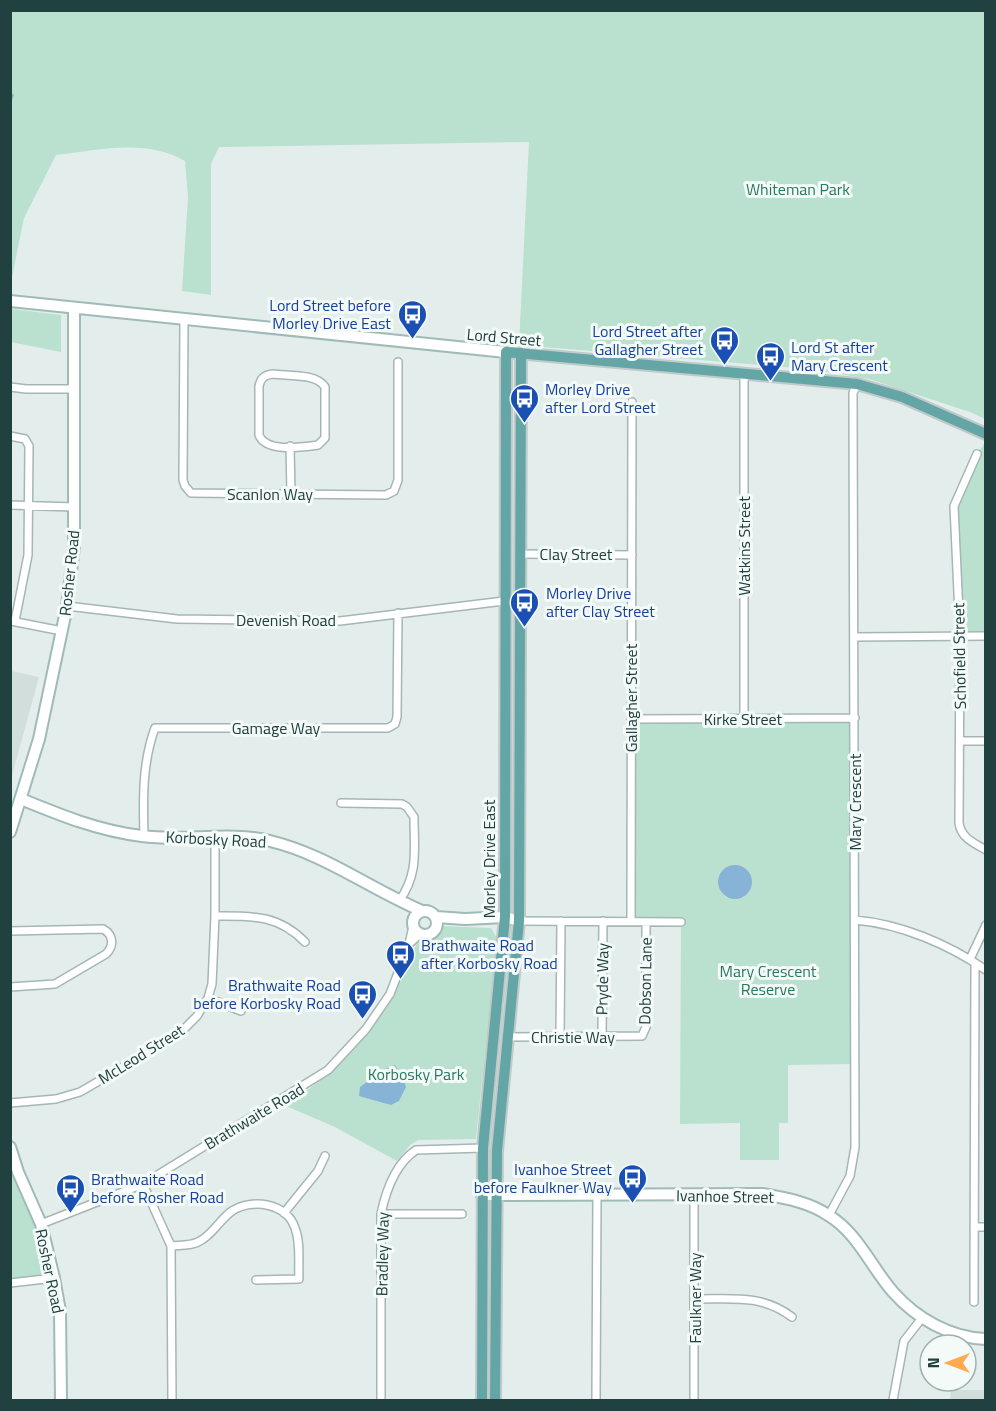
<svg xmlns="http://www.w3.org/2000/svg" width="996" height="1411" viewBox="0 0 996 1411" font-family="'Titillium Web',sans-serif">
  <style>
    .built { fill: #d1dedc }
    .green { fill: #bae0cf; fill-rule: evenodd }
    .water { fill: #87b4d6 }
    .lines { fill: none; stroke-linecap: round; stroke-linejoin: round }
    .stream { stroke: #87b4d6; stroke-width: 2 }
    .street-casing { stroke: #a5b6b5; stroke-width: 10 }
    .secondary-casing { stroke: #a0bab8; stroke-width: 14 }
    .primary-casing { stroke: #c1caca; stroke-width: 14 }
    .street { stroke: #fff; stroke-width: 7 }
    .secondary { stroke: #fff; stroke-width: 10 }
    .primary { stroke: #64a5a6; stroke-width: 10 }
    .labels { text-anchor: middle; stroke-width: 6; stroke-linejoin: round; paint-order: stroke }
    .park-label { font-size: 16px; fill: #287a5e; stroke: #f4faf8 }
    .transit-label { font-size: 16px; fill: #164399; stroke: #f4faf8; text-anchor: start }
    .street-label { font-size: 16px; fill: #214040; stroke: #f4faf8 }
  </style>
  <rect width="100%" height="100%" fill="#e3eeec"/>
  <path class="built" d="M11,671L39,677L11,779L10,671Z
    M951,1390H985V1400H950Z"/>
  <path class="green" d="M11,10L985,11V419L970,412L869,379L810,369L519,345L529,142L219,147L211,164V295L182,291L188,197L185,161C146,138 98,150 56,155L24,218L11,282Z
    M11,309L61,315V352L11,342Z
    M985,443V636H960L954,506L977,454Z
    M855,718V1064L788,1065V1123H779V1160H740V1123L680,1124L681,922L631,921V719ZM736,865L750,890L742,898L726,897C712,886 718,867 736,865Z
    M441,926L491,928L497,938L476,1139L418,1140L410,1145L397,1161L335,1127L286,1106L330,1073L377,1019L418,942Z
    M10,1156L35,1222L50,1275L11,1278Z"/>
  <path class="water" d="M718 882a17 17 0 1 1 34 0a17 17 0 1 1-34 0Z
    M395,1065L402,1076L406,1087L399,1101L391,1105L359,1096L360,1087L383,1070Z"/>
  <g class="lines">
    <path class="stream" d="M10,102L13,95"/>
    <defs>
      <path id="street" d="M184,320L183,480L185,486L191,493L386,495L394,491L398,480V362
        M273,374C287,376 316,373 325,387V438L318,445C302,447 266,453 259,435V386C261,378 264,375 273,374Z
        M10,387L26,389H74
        M10,436L25,439L29,446L28,555L15,621
        M290,446L291,494
        M977,454L954,506L960,636L959,823C961,838 974,843 986,850
        M10,505L74,507
        M520,554L632,555
        M67,606L177,619L340,621L504,601
        M11,621L62,631
        M855,637L986,636
        M744,718V374
        M631,719L855,718
        M960,741H986
        M341,803L402,804L407,807L414,817C414,849 419,874 399,901
        M144,837C143,800 142,763 155,728H388L395,724L397,717L398,613
        M215,916C251,916 278,914 305,942
        M855,920C901,924 948,944 986,970
        M519,921L681,922
        M631,921L632,402
        M10,931L103,929C114,935 114,946 106,954L55,984L10,987
        M409,944L420,934
        M970,959L986,925
        M208,998L241,1011
        M509,1037L642,1036L646,1027V922
        M560,1037L561,921
        M602,1037L603,921
        M10,1103L56,1099L80,1092L178,1035L197,1016L208,998L212,984L215,916V837
        M143,1184L171,1246L172,1400
        M694,1195V1400
        M284,1213L318,1171L325,1156
        M381,1214H462
        M829,1215L850,1176L855,1147L853,393L857,384
        M41,1224L143,1184L328,1070L366,1029L390,994L409,944L413,926
        M974,1227H986
        M171,1246C179,1245 190,1246 198,1242C212,1236 220,1219 232,1211C252,1198 287,1203 295,1228C301,1243 298,1263 299,1279L256,1280
        M10,1283L54,1278
        M695,1299C731,1299 762,1294 792,1317
        M974,1302L975,963
        M381,1400V1214C386,1190 395,1164 416,1150L483,1148
        M596,1400L597,1195
        M893,1400L904,1341L922,1318"/>
      <path id="secondary" d="M10,301L506,352
        M21,799C60,815 99,831 142,836C184,842 228,831 270,841C325,854 370,889 422,911
        M10,832L39,739L67,606L74,547V308
        M413 923a12 12 0 1 1 24 0a12 12 0 1 1-24 0Z
        M436,917L465,919L505,917L519,921
        M10,1147L18,1172L41,1224L54,1278L60,1311L61,1400
        M482,1195L763,1194C785,1198 809,1202 828,1215C858,1233 871,1267 893,1292C916,1318 950,1338 986,1339"/>
      <path id="primary" d="M482,1400L483,1148L505,917L506,352L857,384L902,397L986,434
        M495,1400L497,1151L519,921L521,353"/>
    </defs>
    <use href="#street" class="street-casing"/>
    <use href="#secondary" class="secondary-casing"/>
    <use href="#primary" class="primary-casing"/>
    <use href="#street" class="street"/>
    <use href="#secondary" class="secondary"/>
    <use href="#primary" class="primary"/>
  </g>
  <defs>
    <symbol id="bus-pin" viewBox="-11 -11 22 30"><path d="M0 17L-7.5 6A9.5 9.5 0 1 1 7.5 6Z" fill="#1a4fb4" stroke="#f4faf8"/><path d="M-5-6H5V4H4V6H2V4H-2V6H-4V4H-5ZM-3.5-4V0h7V-4ZM-3.5 1.2v1.5H-2V1.2ZM2 1.2v1.5H3.5V1.2Z" fill="#fff"/></symbol>
  </defs>
  <g fill-rule="evenodd">
    <use href="#bus-pin" x="396" y="298" width="33" height="45"/>
    <use href="#bus-pin" x="708" y="324" width="33" height="45"/>
    <use href="#bus-pin" x="754" y="340" width="33" height="45"/>
    <use href="#bus-pin" x="508" y="382" width="33" height="45"/>
    <use href="#bus-pin" x="508" y="586" width="33" height="45"/>
    <use href="#bus-pin" x="384" y="938" width="33" height="45"/>
    <use href="#bus-pin" x="346" y="978" width="33" height="45"/>
    <use href="#bus-pin" x="616" y="1162" width="33" height="45"/>
    <use href="#bus-pin" x="54" y="1172" width="33" height="45"/>
  </g>
  <g class="labels">
    <g class="park-label">
      <text x="798" y="195">Whiteman Park</text>
      <text x="768" y="977">Mary Crescent<tspan x="768" dy="18">Reserve</tspan></text>
      <text x="416" y="1080">Korbosky Park</text>
    </g>
    <g class="transit-label">
      <text x="391" y="311" text-anchor="end">Lord Street before<tspan x="391" dy="18">Morley Drive East</tspan></text>
      <text x="703" y="337" text-anchor="end">Lord Street after<tspan x="703" dy="18">Gallagher Street</tspan></text>
      <text x="791" y="353">Lord St after<tspan x="791" dy="18">Mary Crescent</tspan></text>
      <text x="545" y="395">Morley Drive<tspan x="545" dy="18">after Lord Street</tspan></text>
      <text x="546" y="599">Morley Drive<tspan x="546" dy="18">after Clay Street</tspan></text>
      <text x="421" y="951">Brathwaite Road<tspan x="421" dy="18">after Korbosky Road</tspan></text>
      <text x="341" y="991" text-anchor="end">Brathwaite Road<tspan x="341" dy="18">before Korbosky Road</tspan></text>
      <text x="612" y="1175" text-anchor="end">Ivanhoe Street<tspan x="612" dy="18">before Faulkner Way</tspan></text>
      <text x="91" y="1185">Brathwaite Road<tspan x="91" dy="18">before Rosher Road</tspan></text>
    </g>
    <g class="street-label">
      <text transform="translate(504 337) rotate(5)" y="6">Lord Street</text>
      <text x="270" y="500">Scanlon Way</text>
      <text transform="translate(744 546) rotate(-90)" y="6">Watkins Street</text>
      <text x="576" y="560">Clay Street</text>
      <text transform="translate(69 573) rotate(-84)" y="6">Rosher Road</text>
      <text x="286" y="626">Devenish Road</text>
      <text transform="translate(959 656) rotate(-91)" y="6">Schofield Street</text>
      <text transform="translate(631 698) rotate(-90)" y="6">Gallagher Street</text>
      <text x="743" y="725">Kirke Street</text>
      <text x="276" y="734">Gamage Way</text>
      <text transform="translate(855 802) rotate(-90)" y="6">Mary Crescent</text>
      <text transform="translate(216 839) rotate(3)" y="6">Korbosky Road</text>
      <text transform="translate(489 859) rotate(-90)" y="6">Morley Drive East</text>
      <text transform="translate(602 979) rotate(-89)" y="6">Pryde Way</text>
      <text transform="translate(645 981) rotate(-89)" y="6">Dobson Lane</text>
      <text x="573" y="1043">Christie Way</text>
      <text transform="translate(141 1054) rotate(-32)" y="6">McLeod Street</text>
      <text transform="translate(254 1116) rotate(-31)" y="6">Brathwaite Road</text>
      <text transform="translate(725 1196) rotate(1)" y="6">Ivanhoe Street</text>
      <text transform="translate(382 1254) rotate(-89)" y="6">Bradley Way</text>
      <text transform="translate(50 1271) rotate(78)" y="6">Rosher Road</text>
      <text transform="translate(695 1298) rotate(-90)" y="6">Faulkner Way</text>
    </g>
  </g>
  <rect width="996" height="1411" fill="none" stroke="#214040" stroke-width="24"/>
  <g transform="translate(948 1363) rotate(270)"><circle r="28" fill="#f4faf8" stroke="#a0b0ae" stroke-width="1.5"/>
  <path d="M0-4.5L10 22L0 15L-10 22Z" fill="#fcab53"/>
  <text y="-9" font-size="16" font-weight="bold" text-anchor="middle" fill="#214040">N</text>
  </g>
</svg>
